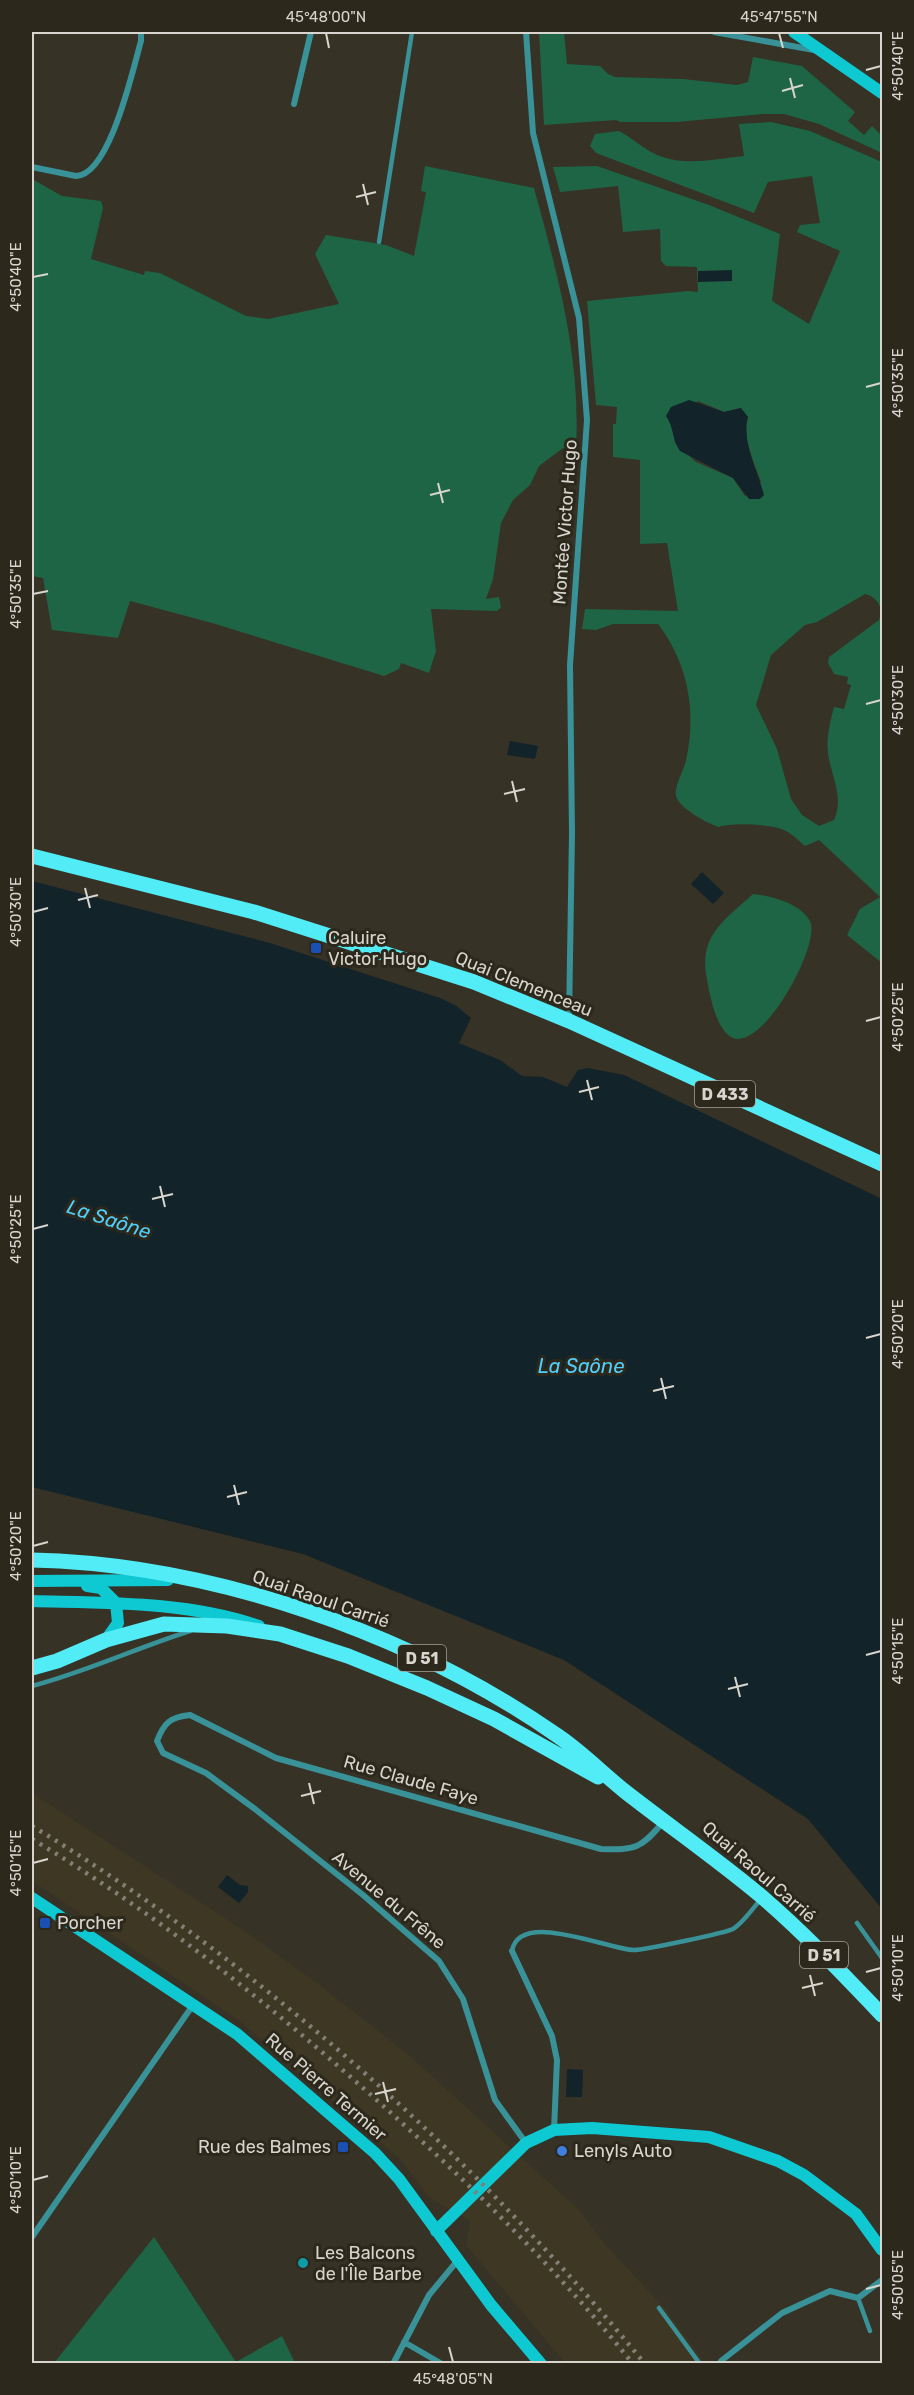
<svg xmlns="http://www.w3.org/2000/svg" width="914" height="2395" viewBox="0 0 914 2395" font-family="Rubik,sans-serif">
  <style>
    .built { fill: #3e3724 }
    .green { fill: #1e6546; fill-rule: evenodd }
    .water { fill: #122329 }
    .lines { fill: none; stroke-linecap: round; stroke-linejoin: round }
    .lane { stroke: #389298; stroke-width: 4.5 }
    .street { stroke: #389298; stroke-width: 6 }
    .secondary { stroke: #0ec8d2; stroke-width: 12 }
    .primary { stroke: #52ecf7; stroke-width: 15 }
    .rail { stroke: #827f75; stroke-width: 4.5; stroke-dasharray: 3 6; stroke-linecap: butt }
    .ticks { fill: none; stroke: #d7d5cd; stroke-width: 2 }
    .transit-dot { fill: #1a4fb4; stroke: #2c281c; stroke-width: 2 }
    .shop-dot { fill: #3f7fe0; stroke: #2c281c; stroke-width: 2 }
    .culture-dot { fill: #0f9aa8; stroke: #2c281c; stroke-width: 2 }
    .labels { text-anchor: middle; stroke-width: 6; stroke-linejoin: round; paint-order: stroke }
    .shield { fill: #2c281c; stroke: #a4a198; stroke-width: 1.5 }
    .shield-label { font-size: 16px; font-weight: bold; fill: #d7d5cd }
    .street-label { font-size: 18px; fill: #d7d5cd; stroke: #2c281c }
    .poi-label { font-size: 18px; fill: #d7d5cd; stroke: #2c281c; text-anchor: start }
    .water-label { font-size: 20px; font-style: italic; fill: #4fcffb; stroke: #2c281c }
    .neatline { fill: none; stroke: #d7d5cd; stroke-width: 2 }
    .ticks-label { font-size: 15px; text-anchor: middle; fill: #d7d5cd }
  </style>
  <rect width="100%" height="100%" fill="#363226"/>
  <path class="built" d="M32,1793L243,1930L317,1983L410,2056L580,2211L604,2243L666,2310L705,2363H565L466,2245L470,2221L430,2198L401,2160L238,2020L32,1881Z"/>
  <path class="green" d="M539,32H564L567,64L600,66L608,74L615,77L683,79L737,85L748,82L753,57L802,66L855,112L848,121L864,135L872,126L882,136V153L819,124L784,114H763L677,122H620L616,120L544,125Z
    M771,122L810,131L882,162V963L847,935L860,909L880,897L819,840L805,846C799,841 792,834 786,831C772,824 733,822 719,827C708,824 679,808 676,796C674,786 684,770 686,760C697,712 688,663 658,624H613L596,630L582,629L585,609L678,611L667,543L640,544V460L613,457V424H616L617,407L596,405L587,301L688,291L698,292L697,267L666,266L661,261L660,229L623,232L618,186L560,192L553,167L597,166L709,205L780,234L772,301L809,324L840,251L797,232L800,225L820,223L812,176L768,182L754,213L596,153L590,146L595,134L619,131C631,137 640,146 651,152C681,168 712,159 744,156L739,124ZM698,401L724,412L740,408L748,417C742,438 754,462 761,482L745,496L733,478L696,462L675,443L673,425ZM865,594C877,597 884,607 879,620L829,657L828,663L834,674L848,677L847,684L851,685L844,709L834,707C830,722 826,739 828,754C832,778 844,798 834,820L819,826L802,815L791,799L777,749L756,705L771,655L805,625L817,622Z
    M425,166L534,188C558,276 581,357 576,449L563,448L539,466L530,485L513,500L501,523L493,579L486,599L499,597L501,607L497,611L431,609L436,651L429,673L401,663L399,669L384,676L212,623L130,601L118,638L52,630L43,578L32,576V179L62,196L101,201L103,208L91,259L144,275L145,271L160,273L246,316L268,319L339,304L315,254L326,235L386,245L414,256L426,192L421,191Z
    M753,894C772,896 800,903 810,921C822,944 758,1062 728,1035C715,1023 710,996 707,980C698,935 724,921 753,894Z
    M154,2237L236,2362L282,2336L295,2363H54Z"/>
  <path class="water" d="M732,270V281L698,282V271Z
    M689,400L724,412L741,408L748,417C741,442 758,471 764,495L760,499H749L733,478L680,451C672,440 674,427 666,416L671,407Z
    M510,741L538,746L535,759L507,755Z
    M702,872L724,893L713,904L691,884Z
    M32,881L270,943L440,998L455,1005L471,1018L459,1043L500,1060L522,1076L543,1077L567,1087L578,1070L588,1068L624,1075L882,1199V1909L808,1819L564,1660L303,1554L32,1487Z
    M227,1875L240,1885L248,1886V1892L239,1903L218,1887Z
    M567,2069L583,2070L582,2097H566Z"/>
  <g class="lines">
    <path class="lane" d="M379,242L412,32
      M32,1686C86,1672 136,1648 190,1631
      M857,1923L882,1958
      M512,1951C519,1909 610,1950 634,1950C644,1950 725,1933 733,1929C743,1923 753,1908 761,1899
      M858,2298L870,2331
      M659,2308L700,2364"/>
    <path class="street" d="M526,32L533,133L579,318L587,420L570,665L572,833L569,1020
      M714,32L814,50
      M294,104L311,32
      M32,167L76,176C110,175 133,69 141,41V32
      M512,1951L552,2036L557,2060L554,2130
      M526,2143L495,2100L463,1999L439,1961L363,1895L255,1809L206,1773L163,1753L157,1741C164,1723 170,1717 190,1715L276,1758L601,1849C635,1850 641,1849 663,1822
      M32,2237L193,2005
      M404,2342L442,2364
      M393,2364L429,2295L458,2260
      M721,2364V2361L782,2313L830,2291L858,2298L882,2280"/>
    <path class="secondary" d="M794,32L882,93
      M32,1581L168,1580
      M87,1586L101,1588L116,1603L118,1623L106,1640
      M32,1601C107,1603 187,1601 259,1626
      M32,1898L237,2034L375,2153L399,2179L491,2305L541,2364
      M436,2231L526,2143L554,2130L592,2128L709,2137L778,2161L804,2175L856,2214L882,2250"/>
    <path class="primary" d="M32,856L254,912L474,982L569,1021L882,1164
      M32,1560C212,1564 410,1633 558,1736C583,1753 604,1775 627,1793C672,1828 718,1860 761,1896C804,1933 843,1974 882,2015
      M32,1668L57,1661L106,1640L164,1624L227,1626L280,1634L348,1656L427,1688L494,1719L598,1777"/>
    <path class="rail" d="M32,1826C258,1963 478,2159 645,2364
      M32,1839C157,1914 272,2006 381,2104C470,2184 558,2270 633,2364"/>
  </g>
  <path class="ticks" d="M326,33L329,48M779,33L783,48M866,70L881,66M790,78L795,98M782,91L803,85M363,184L368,205M356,197L376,192M33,277L48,274M866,387L881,383M438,483L443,503M430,495L450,490M33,594L48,591M866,704L881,700M512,781L517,802M504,794L525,789M85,888L90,908M78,900L98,895M33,912L48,908M866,1021L881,1017M587,1080L592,1100M579,1092L599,1087M160,1186L165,1207M152,1199L173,1194M33,1229L48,1225M866,1338L881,1334M661,1378L666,1399M653,1391L674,1386M234,1485L239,1505M227,1497L247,1492M33,1546L48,1542M866,1655L881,1651M735,1677L740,1697M728,1689L748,1684M309,1783L314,1804M301,1796L321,1791M33,1863L48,1859M866,1972L881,1968M810,1975L815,1996M802,1988L823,1983M383,2082L388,2102M375,2094L396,2089M33,2180L48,2176M866,2289L881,2285M449,2347L453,2362"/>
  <g class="transit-dot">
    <rect x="310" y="942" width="12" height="12" rx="3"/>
    <rect x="39" y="1917" width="12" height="12" rx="3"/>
    <rect x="337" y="2141" width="12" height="12" rx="3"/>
  </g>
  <circle class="shop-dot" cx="562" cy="2151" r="6"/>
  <circle class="culture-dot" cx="303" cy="2263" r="6"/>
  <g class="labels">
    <g class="shield">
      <rect x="695" y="1081" width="60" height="26" rx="4.5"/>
      <rect x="398" y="1645" width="48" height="26" rx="4.5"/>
      <rect x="800" y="1942" width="48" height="26" rx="4.5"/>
    </g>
    <g class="shield-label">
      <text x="725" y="1100">D 433</text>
      <text x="422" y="1664">D 51</text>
      <text x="824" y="1961">D 51</text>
    </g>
    <g class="street-label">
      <text transform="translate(565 522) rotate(-86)" y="6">Montée Victor Hugo</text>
      <text transform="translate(524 984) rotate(22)" y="6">Quai Clemenceau</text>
      <text transform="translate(321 1599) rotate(19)" y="6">Quai Raoul Carrié</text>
      <text transform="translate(411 1780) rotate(16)" y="6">Rue Claude Faye</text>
      <text transform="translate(759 1872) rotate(41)" y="6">Quai Raoul Carrié</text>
      <text transform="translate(389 1900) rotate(40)" y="6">Avenue du Frêne</text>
      <text transform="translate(326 2087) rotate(41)" y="6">Rue Pierre Termier</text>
    </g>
    <g class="poi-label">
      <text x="328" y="944">Caluire<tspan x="328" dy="21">Victor Hugo</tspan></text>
      <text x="57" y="1929">Porcher</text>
      <text x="331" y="2153" text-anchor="end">Rue des Balmes</text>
      <text x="574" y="2157">Lenyls Auto</text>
      <text x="315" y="2259">Les Balcons<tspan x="315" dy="21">de l'Île Barbe</tspan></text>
    </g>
    <g class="water-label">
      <text transform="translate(109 1219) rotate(18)" y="7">La Saône</text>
      <text x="581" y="1373">La Saône</text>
    </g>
  </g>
  <rect width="914" height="2395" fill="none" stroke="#2c281c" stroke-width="66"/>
  <rect x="33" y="33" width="848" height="2329" class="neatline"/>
  <g class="ticks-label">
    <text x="326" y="22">45°48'00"N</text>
    <text x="779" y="22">45°47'55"N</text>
    <text transform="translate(898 66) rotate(-90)" y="5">4°50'40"E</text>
    <text transform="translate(16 277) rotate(-90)" y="5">4°50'40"E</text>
    <text transform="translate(898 383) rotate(-90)" y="5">4°50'35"E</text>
    <text transform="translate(16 594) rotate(-90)" y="5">4°50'35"E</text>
    <text transform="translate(898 700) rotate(-90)" y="5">4°50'30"E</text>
    <text transform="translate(16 912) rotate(-90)" y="5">4°50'30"E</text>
    <text transform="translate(898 1017) rotate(-90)" y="5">4°50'25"E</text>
    <text transform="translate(16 1229) rotate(-90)" y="5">4°50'25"E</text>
    <text transform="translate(898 1334) rotate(-90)" y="5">4°50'20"E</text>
    <text transform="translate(16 1546) rotate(-90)" y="5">4°50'20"E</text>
    <text transform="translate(898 1651) rotate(-90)" y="5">4°50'15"E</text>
    <text transform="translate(16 1863) rotate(-90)" y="5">4°50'15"E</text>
    <text transform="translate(898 1968) rotate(-90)" y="5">4°50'10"E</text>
    <text transform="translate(16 2180) rotate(-90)" y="5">4°50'10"E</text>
    <text transform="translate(898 2285) rotate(-90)" y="5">4°50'05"E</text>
    <text x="453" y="2384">45°48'05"N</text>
  </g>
</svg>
